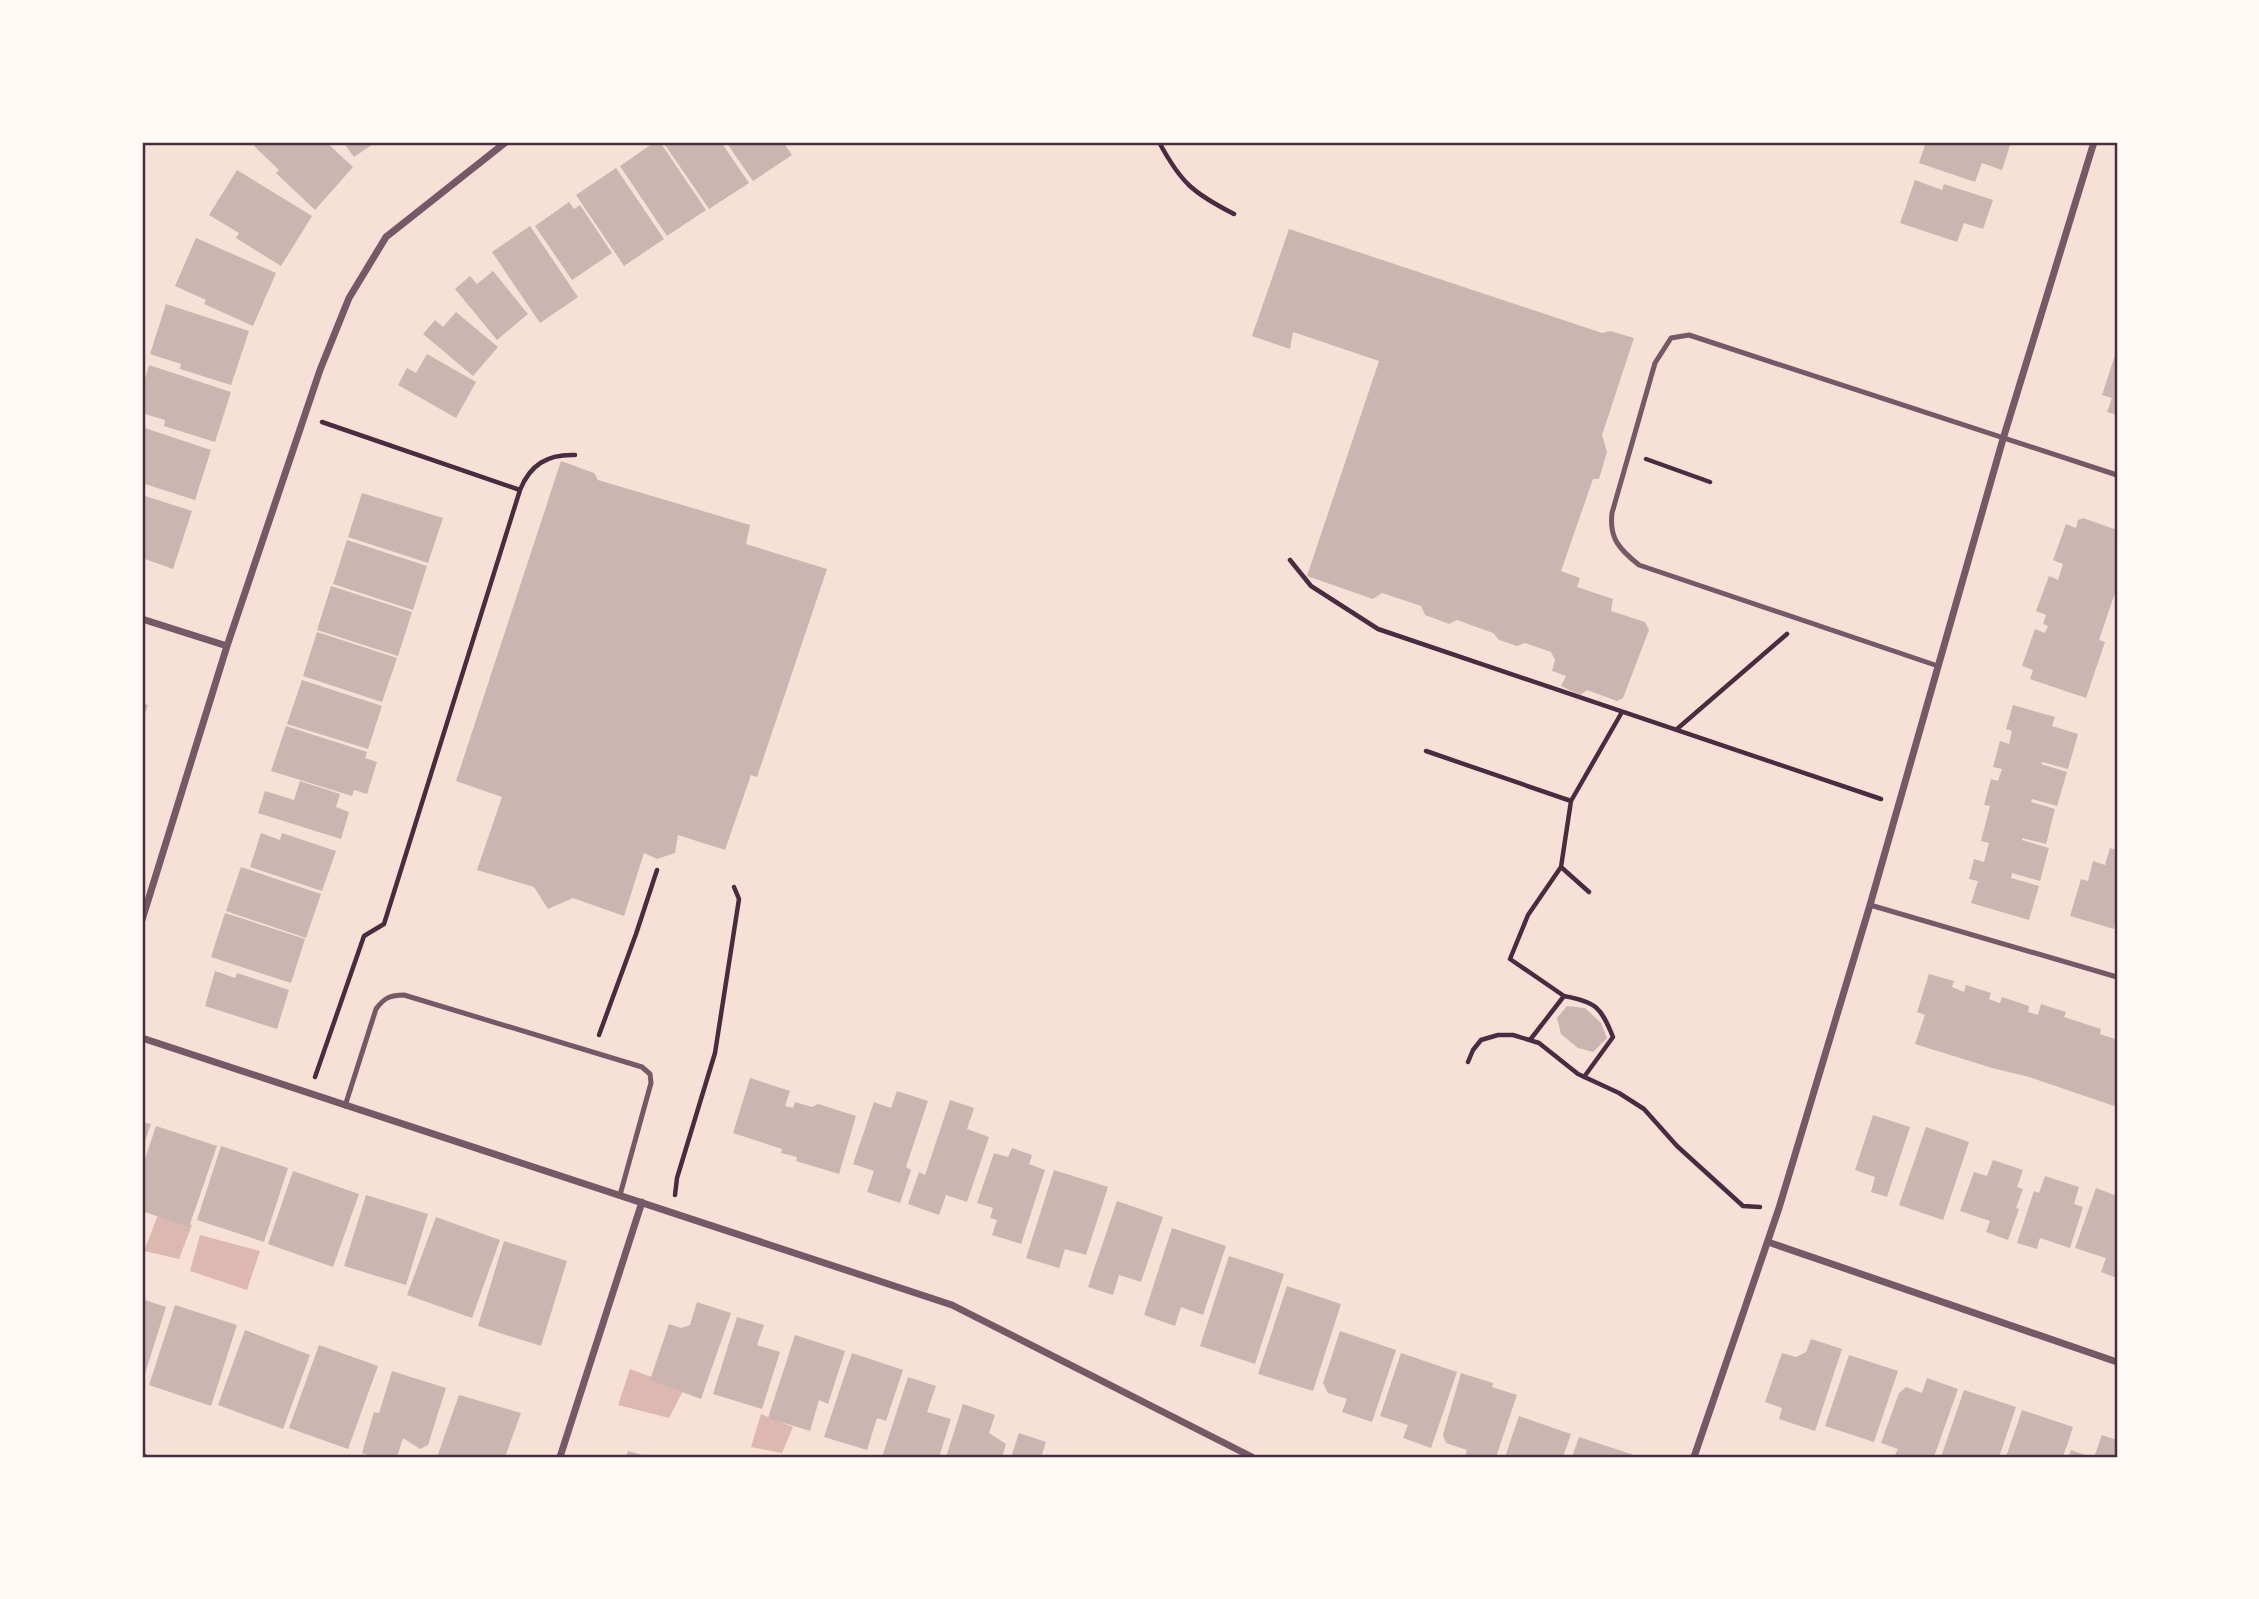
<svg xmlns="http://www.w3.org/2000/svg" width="2259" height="1599" viewBox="0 0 2259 1599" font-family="Jost,sans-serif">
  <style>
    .water { fill: #dcb8b0 }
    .building { fill: #ccb4b1 }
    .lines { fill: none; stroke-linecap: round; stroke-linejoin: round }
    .path { stroke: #4a2c40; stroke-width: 4.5 }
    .service { stroke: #755966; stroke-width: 5 }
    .minor { stroke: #755966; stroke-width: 7 }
    .neatline { fill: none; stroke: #4a2c40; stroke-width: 2.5 }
  </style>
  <rect width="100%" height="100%" fill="#f7e1d7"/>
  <path class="water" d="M158,1215L192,1225L179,1259L144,1251Z
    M200,1235L260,1251L247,1290L190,1271Z
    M630,1369L684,1389L669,1418L618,1405Z
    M761,1414L793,1427L782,1453L751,1447Z"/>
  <path class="building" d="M258,142H326L353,167L315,210L276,173L279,170L254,146Z
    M343,142H376L354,157Z
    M655,142H660L706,210L667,236L620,166Z
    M663,142H721L749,183L709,209Z
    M726,142H783L792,155L753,181Z
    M1926,142H2011L2002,170L1982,163L1975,182L1919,163Z
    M616,168L664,239L624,266L576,195Z
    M237,170L312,216L281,266L236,238L239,233L209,215Z
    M1915,180L1942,190L1944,184L1993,200L1983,229L1964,223L1957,242L1900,223Z
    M569,202L574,209L580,205L612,253L572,280L535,226Z
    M530,226L578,297L540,323L492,252Z
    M1289,229L1602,333L1610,331L1634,338L1602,435L1607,452L1599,479H1593L1561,571L1580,578L1577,587L1613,599L1611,611L1645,622L1649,630L1623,698L1617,701L1587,690L1580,695L1561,686L1566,676L1552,671L1555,660L1551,652L1525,643L1517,646L1499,640L1493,633L1457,620L1449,624L1425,615L1421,606L1382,593L1373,599L1307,576L1379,361L1293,332L1290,349L1252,336Z
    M196,238L276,273L253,326L204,304L206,300L175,286Z
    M493,271L528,314L497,340L455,289L470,276L477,284Z
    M166,304L249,331L231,385L180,369L181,364L150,354Z
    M456,312L498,347L473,376L423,334L435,320L443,327Z
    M2117,349V415L2107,412L2112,398L2102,395Z
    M427,354L476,382L456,418L398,385L407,368L416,373Z
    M149,365L231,392L215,442L164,426L165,420L142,413V389Z
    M142,427L211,450L195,500L142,483Z
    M561,461L594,473L598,480L750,525L746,544L827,569L757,777L751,775L725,850L678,835L675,853L657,859L644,853L624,916L573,898L548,909L534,887L477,870L502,797L456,781Z
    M362,493L443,518L428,563L348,537Z
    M142,495L192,511L173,569L142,558Z
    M2083,518L2117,530V587L2099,640L2105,642L2086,698L2030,679L2033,670L2022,666L2035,629L2045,633L2048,626L2043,624L2046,615L2036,611L2049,576L2058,580L2063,564L2053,560L2066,524L2076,528L2078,520Z
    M347,540L427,566L413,610L333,584Z
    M331,586L412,612L398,656L317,630Z
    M317,632L397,658L382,702L303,676Z
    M302,680L382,706L368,749L287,724Z
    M142,703L148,705L142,722Z
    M2013,705L2055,717L2052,726L2078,734L2068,769L2042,762L2041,764L2067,772L2057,806L2032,799L2031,802L2055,809L2046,844L2022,838V840L2049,848L2040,881L2012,873L2011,878L2039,886L2029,920L1971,903L1978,881L1969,879L1974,859L1984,862L1989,843L1981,841L1990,806L1984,805L1991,779L1998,781L2002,769L1993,767L2000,741L2009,744L2012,731L2006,729Z
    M286,726L367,752L365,758L377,762L367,794L354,790L352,796L271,771Z
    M300,781L340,794L336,807L349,812L341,839L258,813L265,791L294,800Z
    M261,833L280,840L282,833L336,851L322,891L250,867Z
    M2110,848L2117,850V925L2115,924L2114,929L2070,916L2081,879L2088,881L2093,861L2105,865Z
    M241,867L321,894L306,938L226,911Z
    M225,913L305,939L291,983L211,957Z
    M215,971L235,978L237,973L289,990L277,1029L205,1006Z
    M1929,974L1954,981L1952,987L1964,992L1966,985L1991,993L1989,999L2000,1003L2002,997L2029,1006L2028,1012L2038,1015L2041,1004L2066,1012L2064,1017L2101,1029L2100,1034L2115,1039L2117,1033V1107L2029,1077L1992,1068L1915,1044L1925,1015L1917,1012Z
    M1567,1006L1585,1008L1601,1023L1607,1038L1593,1052L1578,1048L1561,1034L1557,1018Z
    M750,1078L790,1091L785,1106L793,1108L795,1102L812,1107L818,1104L856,1116L839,1174L796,1161L797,1157L781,1153L782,1149L733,1133Z
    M897,1091L928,1101L906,1167L911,1170L900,1203L867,1192L874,1171L853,1164L874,1102L891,1108Z
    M950,1100L974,1108L967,1129L989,1137L967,1202L946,1195L939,1215L908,1204L919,1172L925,1175Z
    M1873,1115L1910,1127L1887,1197L1871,1192L1875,1177L1855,1170Z
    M142,1122L151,1124L142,1150Z
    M156,1126L217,1146L189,1227L142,1211V1168Z
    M1926,1127L1969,1142L1943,1220L1899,1205Z
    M221,1146L288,1168L264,1242L197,1220Z
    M1012,1148L1032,1155L1029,1164L1045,1170L1021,1244L992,1235L997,1220L990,1218L993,1208L977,1203L994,1153L1008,1157Z
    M1993,1160L2023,1170L2017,1187L2023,1189L2016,1208L2019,1209L2008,1240L1986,1232L1990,1221L1960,1211L1974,1172L1987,1176Z
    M1054,1170L1108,1187L1086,1255L1065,1249L1059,1268L1026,1258Z
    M293,1171L359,1194L333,1267L268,1244Z
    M2045,1176L2079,1187L2074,1204L2083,1207L2070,1248L2040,1238L2037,1249L2017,1243L2034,1191L2039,1193Z
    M2096,1188L2117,1196V1278L2101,1272L2106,1258L2075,1248Z
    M366,1195L428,1214L406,1285L344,1266Z
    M1117,1201L1163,1217L1141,1282L1119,1275L1113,1295L1088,1287Z
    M436,1217L500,1240L472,1318L407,1295Z
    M1172,1228L1226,1246L1203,1315L1181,1307L1175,1326L1144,1315Z
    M504,1241L567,1261L541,1346L478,1326Z
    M1229,1256L1284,1274L1255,1364L1200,1346Z
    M1287,1286L1341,1304L1313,1391L1258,1374Z
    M142,1299L166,1307L144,1377L142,1376Z
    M697,1302L731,1313L701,1399L650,1380L669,1324L681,1328L690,1325Z
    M175,1305L237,1325L211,1406L149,1385Z
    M737,1317L764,1325L757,1345L780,1352L762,1409L713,1394Z
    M245,1330L310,1355L283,1429L218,1405Z
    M1340,1331L1396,1350L1372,1422L1342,1412L1347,1399L1328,1393L1323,1383Z
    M795,1335L845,1351L828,1404L819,1400L810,1431L768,1418Z
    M1811,1339L1842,1349L1815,1431L1779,1419L1782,1408L1765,1402L1782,1353L1796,1357L1806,1352Z
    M319,1345L378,1366L348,1449L289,1428Z
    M852,1353L903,1370L886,1421L877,1418L867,1450L824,1437Z
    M1401,1353L1457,1372L1431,1448L1403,1438L1408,1425L1380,1416Z
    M1849,1355L1898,1371L1874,1442L1825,1426Z
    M392,1371L446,1388L428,1445L420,1449L403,1438L397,1457H375L362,1453L374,1412L379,1413Z
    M1461,1373L1493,1383L1492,1387L1517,1395L1496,1457H1465L1467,1450L1446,1443L1443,1435Z
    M908,1377L936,1386L927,1412L951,1419L939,1457H882Z
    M1927,1378L1958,1389L1934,1457H1894L1898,1449L1881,1443L1899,1393L1906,1387L1922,1393Z
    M1964,1390L2016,1407L1999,1457L1990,1455L1989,1457H1941Z
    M459,1395L521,1413L505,1457H437Z
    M963,1404L995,1415L989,1433L1006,1444L1002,1457H946Z
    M2022,1410L2073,1427L2063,1457H2006Z
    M1519,1416L1571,1434L1563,1457H1505Z
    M1019,1433L1046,1442L1041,1457H1011Z
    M2102,1435L2117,1440V1457H2094Z
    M1579,1437L1634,1455L1633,1457H1572Z
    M2071,1450L2091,1457H2068Z
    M628,1451L646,1456V1457H626Z"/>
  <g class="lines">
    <path class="path" d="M1159,142C1181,183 1193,193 1234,214
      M322,422L520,490
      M1646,459L1710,482
      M1290,560L1311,586L1378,629L1881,799
      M1677,729L1787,634
      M1426,751L1571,801
      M1561,867L1528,915L1510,959L1564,996
      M1589,892L1561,867L1571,801L1622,712
      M599,1035L636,934L657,870
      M1530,1040L1564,996C1596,1002 1601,1007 1613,1037L1584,1077
      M1468,1062L1473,1050L1481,1040L1498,1035H1513L1539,1043L1578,1074L1619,1093L1644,1109L1677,1146L1743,1206L1760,1207
      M315,1077L364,936L384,924L520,490C530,465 547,454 575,455
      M675,1195L677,1178L715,1053L739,899L734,887"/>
    <path class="service" d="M1938,666L1639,565C1619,549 1609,538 1612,513L1655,363L1671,338L1689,335L2117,475
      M1870,905L2117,977
      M345,1106L376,1009C384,998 390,995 404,995L642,1067L650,1074L651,1083L620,1195"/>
    <path class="minor" d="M142,619L227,646
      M142,920L227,646L320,370L349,298L386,237L506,142
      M142,1038L952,1305L1252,1457
      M1768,1242L2117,1362
      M142,1457H144
      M560,1457L642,1202
      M1694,1457L1779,1208L1870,905L2003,439L2094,142"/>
  </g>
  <rect width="2259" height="1599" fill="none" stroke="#fffaf5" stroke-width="287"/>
  <rect x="144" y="144" width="1972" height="1312" class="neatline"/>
</svg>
